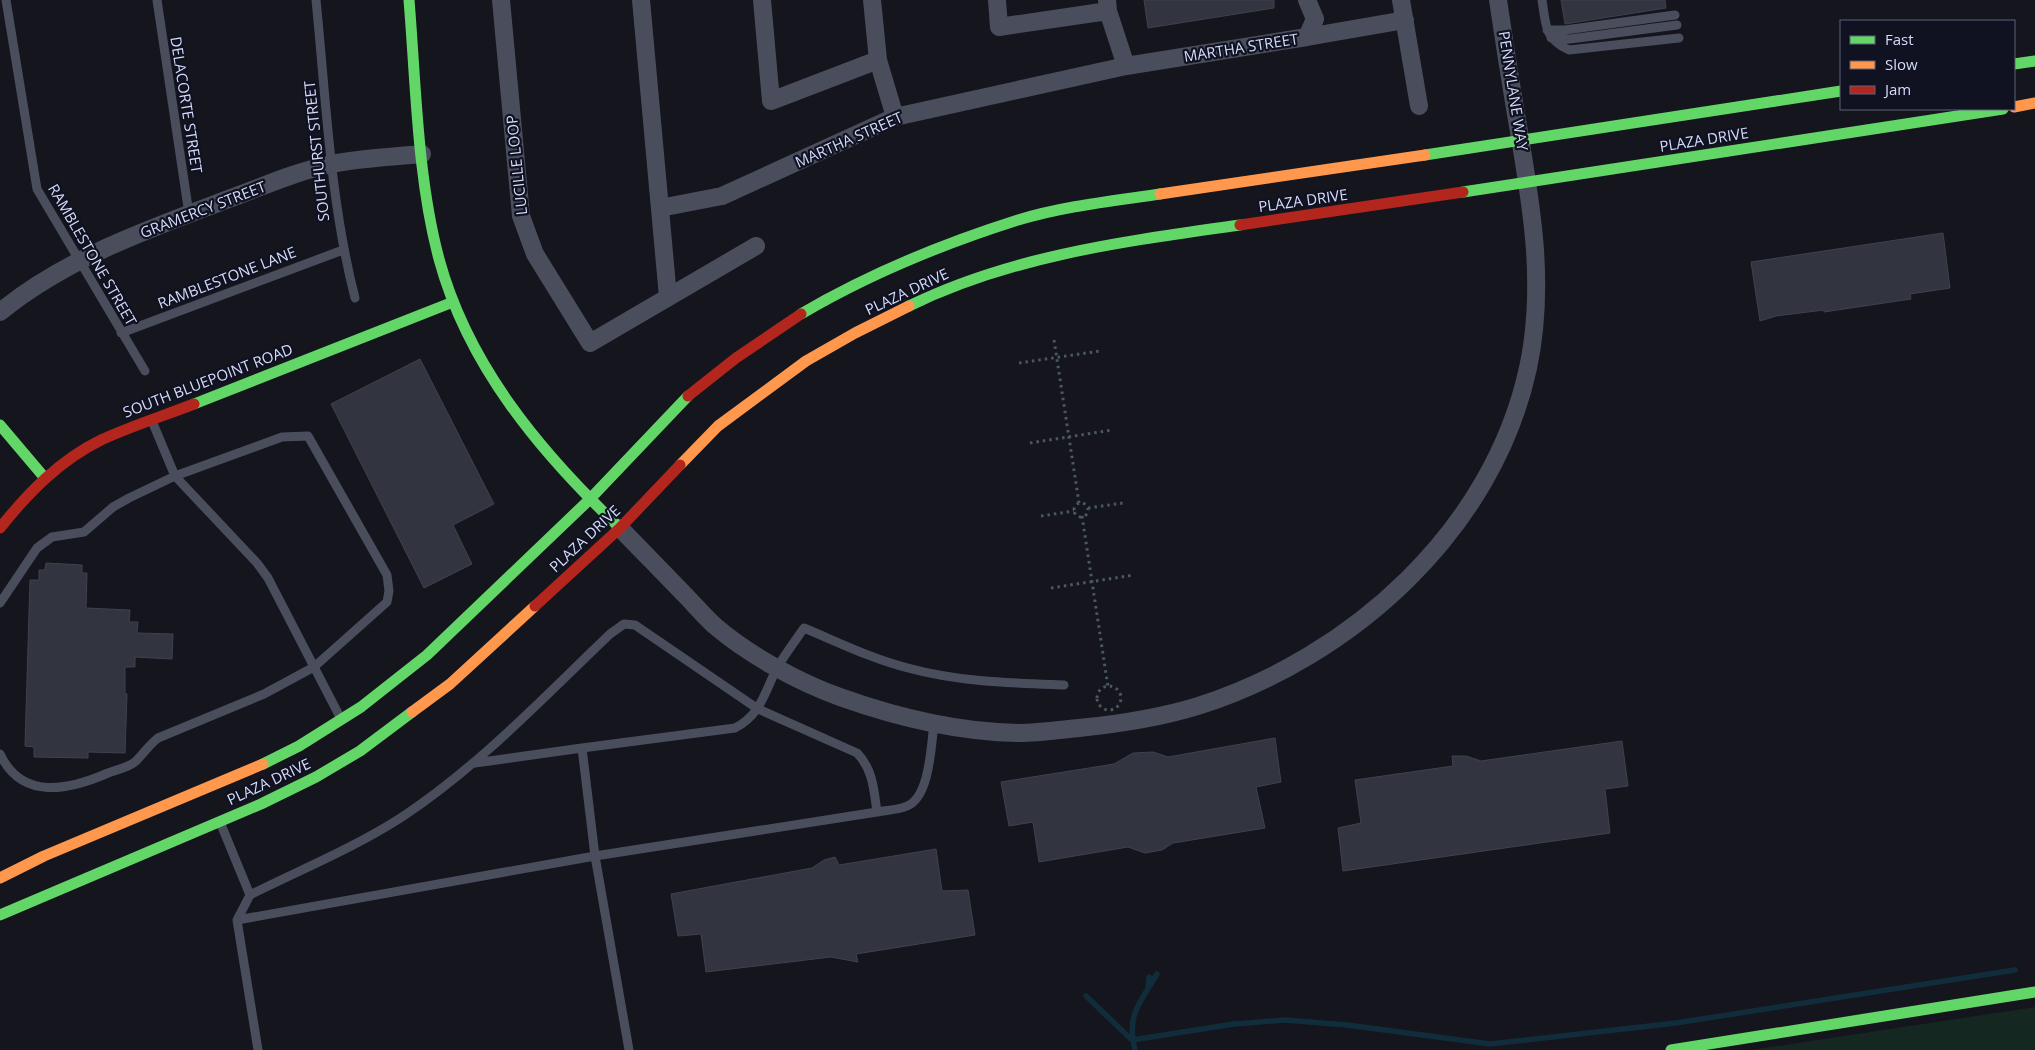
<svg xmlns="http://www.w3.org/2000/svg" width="2035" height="1050" viewBox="0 0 2035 1050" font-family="'Open Sans',sans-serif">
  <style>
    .green { fill: #142721 }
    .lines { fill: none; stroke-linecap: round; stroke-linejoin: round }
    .stream { stroke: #112d3c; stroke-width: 5.5 }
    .building { fill: #32343f; stroke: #404150 }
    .path { stroke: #49595d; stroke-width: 3; stroke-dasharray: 2.5 4; stroke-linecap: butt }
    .lane { stroke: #4a4e5c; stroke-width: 9 }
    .street { stroke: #4a4e5c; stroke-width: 18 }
    .fast { stroke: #63d668; stroke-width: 11 }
    .slow { stroke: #ff974d; stroke-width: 11 }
    .jam { stroke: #b3261e; stroke-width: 11 }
    .labels { text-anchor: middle; stroke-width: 4.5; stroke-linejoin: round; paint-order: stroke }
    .street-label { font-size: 15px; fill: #d5dcfa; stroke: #101221 }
  </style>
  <rect width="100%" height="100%" fill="#14151d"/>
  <path class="green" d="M2035,1007V1050H1751Z"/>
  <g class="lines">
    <path class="stream" d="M1148,989L1149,977
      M1086,996L1132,1040L1234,1024L1285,1020L1347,1025L1490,1044L1676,1023L2015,970
      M1135,1050C1126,1015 1140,1003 1157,974"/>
  </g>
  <path class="building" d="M1144,0H1274V8L1148,28Z
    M1561,0H1665L1666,8L1565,24Z
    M1943,233L1950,288L1910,294L1911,299L1824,312V310L1776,316L1760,321L1751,262Z
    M420,359L494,504L453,525L472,564L424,588L331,404Z
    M46,563L82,565V573H87L86,608L130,610L129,622H138L137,633L173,634L172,659L135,657V667H125V694H127L125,753L88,752V758L34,757V747L25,746L30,580H39V570H45Z
    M1275,738L1281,782L1256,787L1265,828L1173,843L1162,850L1145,853L1128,847L1039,862L1033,822L1009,826L1001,782L1114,764L1133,753L1153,752L1168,757Z
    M1622,741L1628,786L1605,789L1610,833L1343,871L1338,828L1361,823L1355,780L1453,766L1452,756H1466L1481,761Z
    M936,849L942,891L968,890L975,935L856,954L858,962L831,957L706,972L701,934L678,936L671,894L812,868L824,860L835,857L839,865Z"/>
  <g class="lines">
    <path class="path" d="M1054,340L1079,503
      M1019,363L1100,351
      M1030,443L1112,430
      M1074 510a7 7 0 1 1 14 0a7 7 0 1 1-14 0Z
      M1088,508L1123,503
      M1041,516L1074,511
      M1082,516L1108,687
      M1051,588L1134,575
      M1097 698a12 12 0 1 1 24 0a12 12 0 1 1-24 0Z"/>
    <path class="lane" d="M6,0L37,189L145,371
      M157,0L189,214
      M316,0C326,99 330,201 355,298
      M1542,0C1546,25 1544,38 1569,50L1679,38
      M1547,30H1565L1675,15
      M1551,38L1570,39L1677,25
      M121,333L343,250
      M152,421L175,476L257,563L268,578L340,717
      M0,603L37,548L52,537L84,532L113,507L129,498L175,476L282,437L308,436L387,575L389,591L387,602L314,667L264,694L158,738C149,745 144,753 136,761C130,767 116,770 108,773C69,790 22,801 0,754
      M582,748L735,728C761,715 765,691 777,668C785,654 795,641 804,628C838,642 872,659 908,668C959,682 1012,683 1064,685
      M877,812C887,810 898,810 907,806C930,797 931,745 934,724
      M220,822L250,895C300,870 354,848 402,817C479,766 543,698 610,634L624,624L635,625L758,709L857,753C873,769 874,791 877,812L595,856L629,1050
      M250,895L237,920L258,1050
      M237,920L595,856L582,748L475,763"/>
    <path class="street" d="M501,0L521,216L535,254L590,343L756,246
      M641,0L668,297
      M762,0L771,101L878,60
      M872,0L878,60L895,117
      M997,0L999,27L1108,11
      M1107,0L1108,11L1126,66
      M1401,0L1419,106
      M1307,37L1405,20
      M660,208L722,196L895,117L1126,66L1307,37L1315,19L1307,0
      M0,312C67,257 154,227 234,197C266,185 298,171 332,164C361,158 392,157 422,154
      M620,528C641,550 662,571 683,593C694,604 704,616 715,626C749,655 798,682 840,697C896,717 959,732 1018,733C1038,733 1059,730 1079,728C1119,724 1159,718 1198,706C1352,657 1493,530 1528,368C1546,284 1531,203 1517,120C1510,80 1504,40 1498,0"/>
    <path class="fast" d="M409,0C416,84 417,177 439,259C468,366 541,453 620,528
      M2014,64L2035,61
      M1425,155L1841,91
      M1463,192L2003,109
      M909,306C1013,255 1127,241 1240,225
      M801,314C869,274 942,244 1018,220C1064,206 1113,201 1160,194
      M194,404L453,302
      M0,425L44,477
      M263,764L299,746L361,707L427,655L589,500L688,396
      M0,915L261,804L316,777L360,751L412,712
      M1671,1050L2035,992"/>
    <path class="slow" d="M2014,107L2035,103
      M1160,194L1425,155
      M680,465L718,426L806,361L855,333L909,306
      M412,712L450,684L535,606
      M0,878L44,856L263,764"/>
    <path class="jam" d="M1240,225L1463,192
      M688,396L736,358L801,314
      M0,528C28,493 60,460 101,440C131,426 163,416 194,404
      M535,606L620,528L680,465"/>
  </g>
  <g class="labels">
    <g class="street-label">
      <text transform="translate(1241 48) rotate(-9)" y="5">MARTHA STREET</text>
      <text transform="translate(1513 91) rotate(81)" y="5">PENNYLANE WAY</text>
      <text transform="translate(186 105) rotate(81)" y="5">DELACORTE STREET</text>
      <text transform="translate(849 140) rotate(-24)" y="5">MARTHA STREET</text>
      <text transform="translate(1704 140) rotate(-9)" y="5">PLAZA DRIVE</text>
      <text transform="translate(317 151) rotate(-96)" y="5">SOUTHURST STREET</text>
      <text transform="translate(517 165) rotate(-96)" y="5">LUCILLE LOOP</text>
      <text transform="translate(1303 201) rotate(-8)" y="5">PLAZA DRIVE</text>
      <text transform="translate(203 210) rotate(-21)" y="5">GRAMERCY STREET</text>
      <text transform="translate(92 255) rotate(60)" y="5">RAMBLESTONE STREET</text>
      <text transform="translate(227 278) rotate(-21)" y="5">RAMBLESTONE LANE</text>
      <text transform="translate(907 292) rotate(-25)" y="5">PLAZA DRIVE</text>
      <text transform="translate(208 381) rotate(-21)" y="5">SOUTH BLUEPOINT ROAD</text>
      <text transform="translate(585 539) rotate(-43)" y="5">PLAZA DRIVE</text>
      <text transform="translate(269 782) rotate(-25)" y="5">PLAZA DRIVE</text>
    </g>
  </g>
  <rect x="1840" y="20" width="175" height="90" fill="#101221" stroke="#5f6378"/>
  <rect x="1850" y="36" width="25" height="8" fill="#63d668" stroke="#5f6378"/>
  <text x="1885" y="45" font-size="15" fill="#d5dcfa">Fast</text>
  <rect x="1850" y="61" width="25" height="8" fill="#ff974d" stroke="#5f6378"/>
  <text x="1885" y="70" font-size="15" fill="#d5dcfa">Slow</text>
  <rect x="1850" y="86" width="25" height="8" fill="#b3261e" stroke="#5f6378"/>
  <text x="1885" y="95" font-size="15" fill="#d5dcfa">Jam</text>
</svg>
